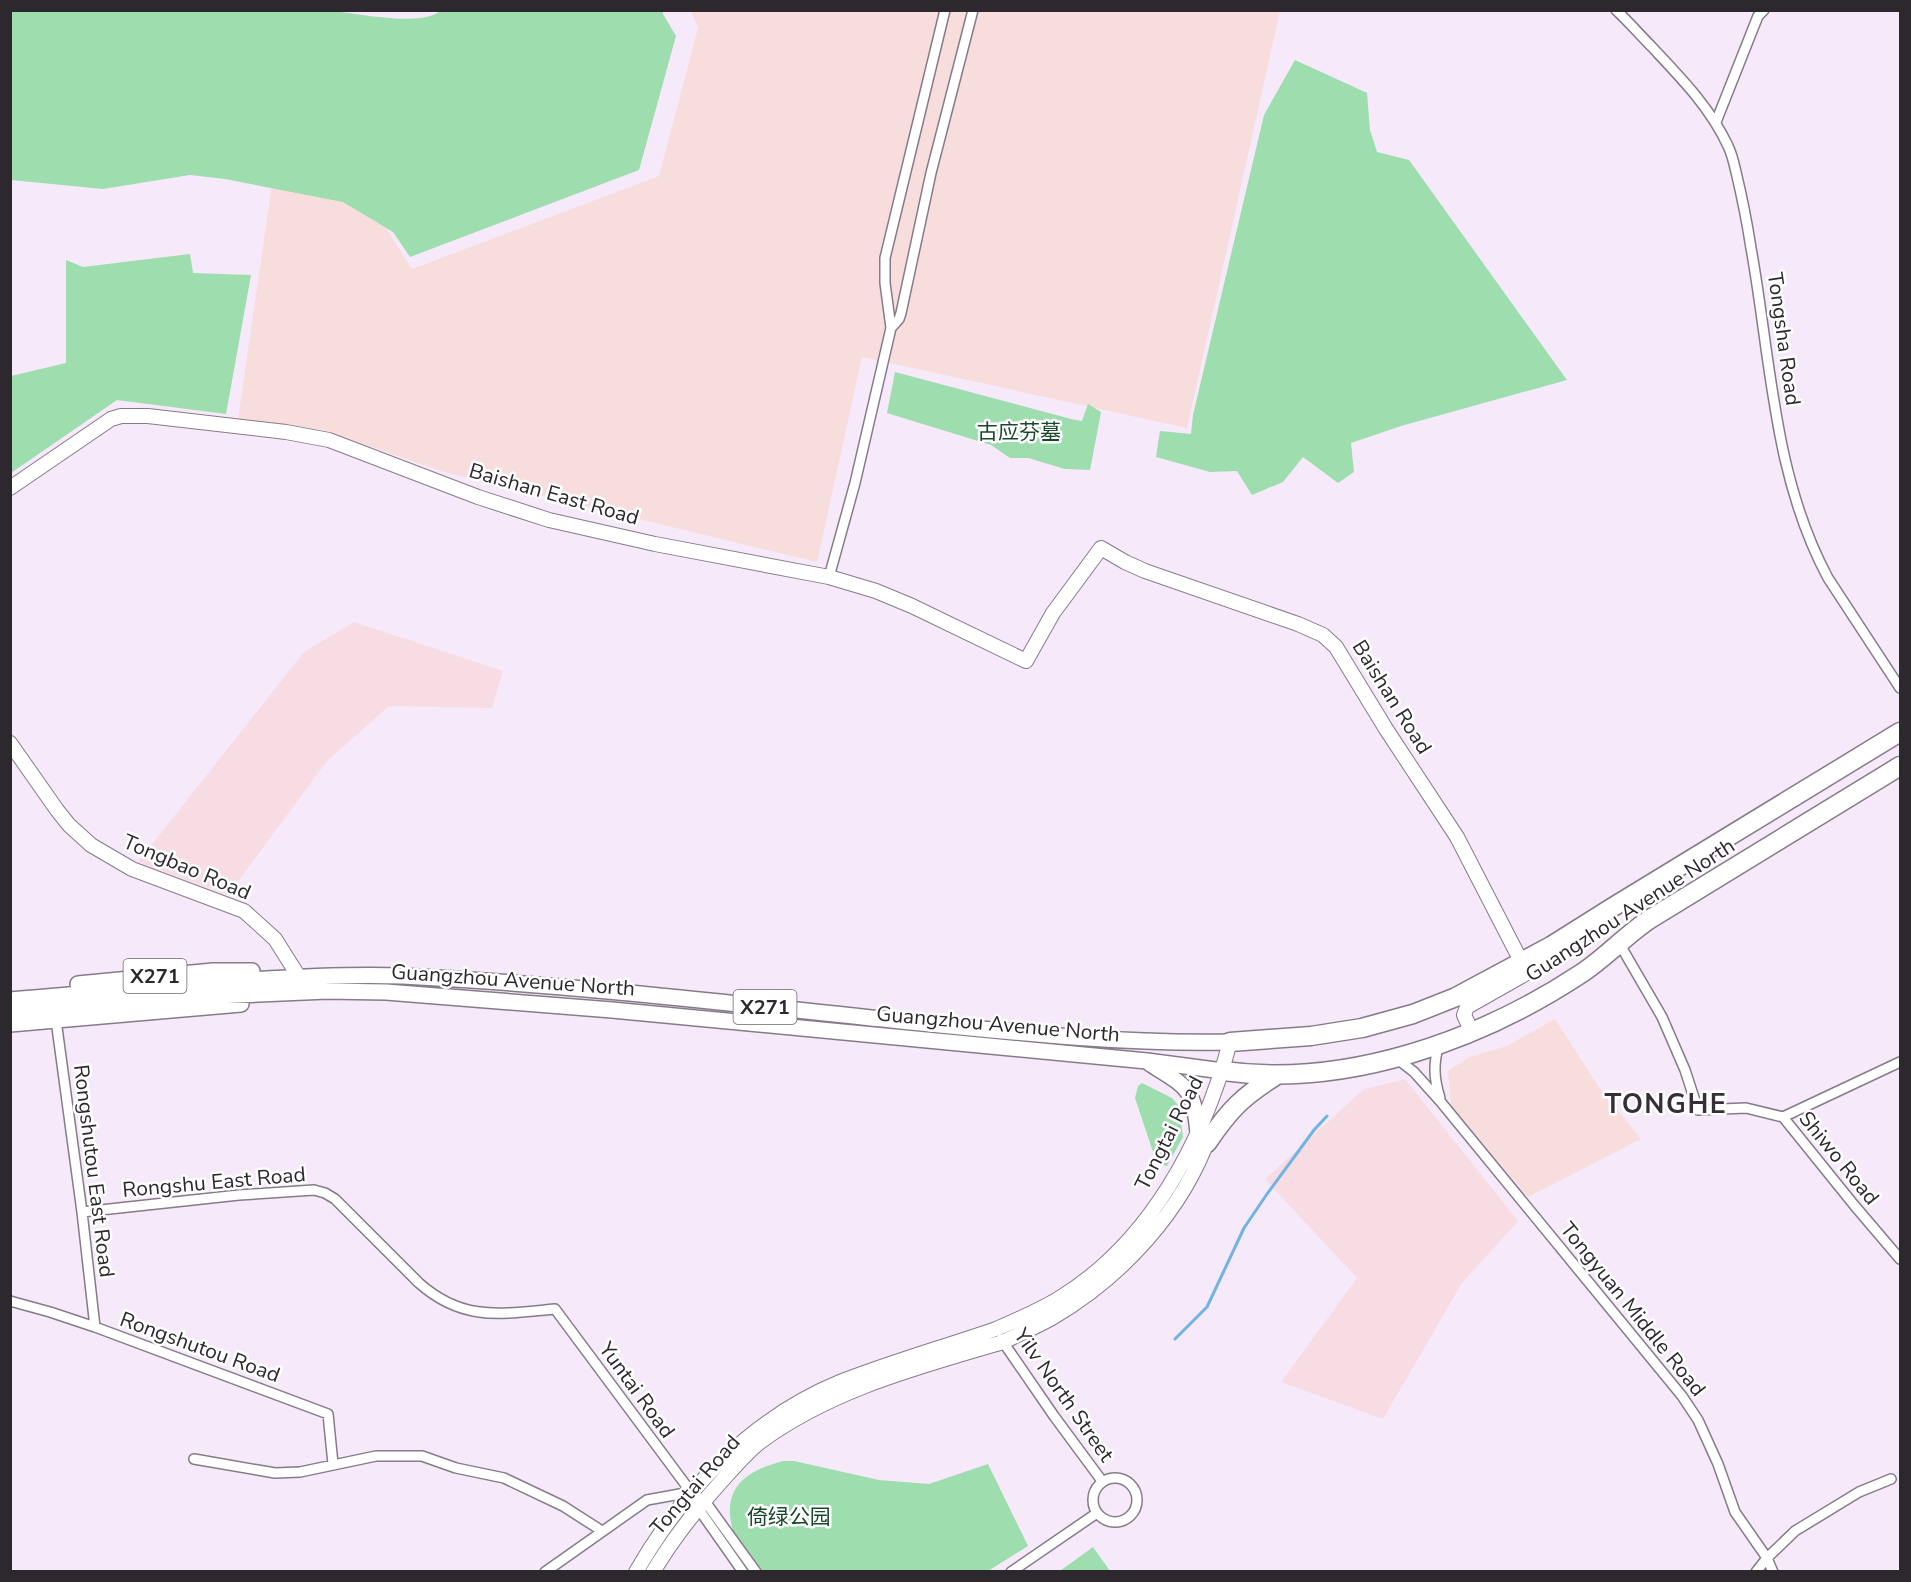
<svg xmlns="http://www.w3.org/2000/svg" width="1911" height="1582" viewBox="0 0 1911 1582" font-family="'Nunito Sans','Noto Sans SC',sans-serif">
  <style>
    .commercial { fill: #f8dddd }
    .education { fill: #f7dde3 }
    .green { fill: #9dddae }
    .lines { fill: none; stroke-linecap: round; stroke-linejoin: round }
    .stream { stroke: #71b3e2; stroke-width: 3 }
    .street-casing { stroke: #867b89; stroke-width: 12 }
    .secondary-casing { stroke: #867b89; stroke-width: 16 }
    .primary-casing { stroke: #867b89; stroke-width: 18 }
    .highway-casing { stroke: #867b89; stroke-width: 21 }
    .street { stroke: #fff; stroke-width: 9 }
    .secondary { stroke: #fff; stroke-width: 14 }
    .primary { stroke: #fff; stroke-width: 15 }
    .highway { stroke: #fff; stroke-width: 18 }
    .labels { text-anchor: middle; stroke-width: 5; stroke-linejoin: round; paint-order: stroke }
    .shield { fill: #fff; stroke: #6b686d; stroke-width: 1.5 }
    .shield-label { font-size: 20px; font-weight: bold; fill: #2c282e }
    .street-label { font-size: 21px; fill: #2c282e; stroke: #fff }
    .park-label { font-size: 21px; fill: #174829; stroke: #fff }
    .district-label { font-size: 27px; font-weight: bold; letter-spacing: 1.5px; fill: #372e3a; stroke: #fff }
  </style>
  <rect width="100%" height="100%" fill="#f6e9fa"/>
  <path class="commercial" d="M691,11H1280L1187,428L862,357L817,562L444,472L323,430L238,419L273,178L376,212L412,269L659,176L698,28Z
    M1555,1019L1599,1087L1641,1139L1528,1197L1451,1105L1448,1071L1469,1057L1507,1046Z"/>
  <path class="education" d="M354,622L503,671L492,708L389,706L327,761L228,895L138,862L304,652Z
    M1405,1079L1518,1221L1462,1283L1383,1419L1281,1382L1357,1278L1265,1179L1364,1089Z"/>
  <path class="green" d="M328,10C352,13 425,28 441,10L663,11V14L676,36L639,170L410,257L393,232L343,202L225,179L190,175L103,189L11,180V11Z
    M1295,60L1367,93L1370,130L1377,152L1409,160L1567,380L1401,426L1351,443L1354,472L1338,483L1303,457L1283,482L1252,495L1237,471L1210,472L1156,457L1160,431L1191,434L1193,415L1264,115Z
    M190,254L193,273L251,275L226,414L117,400L11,473V376L66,363V260L83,267Z
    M895,372L1071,419L1082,421L1088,404L1101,412L1090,470L1065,469L1028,458H1010L991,445L887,413Z
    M1142,1083L1172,1098L1179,1106L1183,1137L1167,1166L1157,1164L1135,1098L1138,1086Z
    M783,1461H794L879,1480L929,1484L988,1464L1028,1546L988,1571H760C752,1561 742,1549 736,1537C732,1531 731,1523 730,1515C728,1481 754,1469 783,1461Z
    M1093,1547L1110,1571H1060Z"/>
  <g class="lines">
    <path class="stream" d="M1175,1339L1207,1307L1244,1228L1267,1194L1314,1130L1327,1116"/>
    <defs>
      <path id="street" d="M1616,10C1628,21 1639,34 1651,46C1680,77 1710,107 1728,146C1732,154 1734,163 1736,172C1742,197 1747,222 1751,248C1771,359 1773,476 1828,578L1900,688
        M1716,122L1758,16L1764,10
        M891,328L899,319L901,313L931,173L973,10
        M829,577L855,483L891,328L885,283V258L945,10
        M1619,943L1662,1017L1685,1070L1698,1110L1746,1108L1783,1117L1854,1205L1900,1259
        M56,1020L82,1212L95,1327
        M1439,1044C1433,1064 1434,1079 1440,1098
        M1396,1058L1414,1072L1440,1101L1682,1396L1698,1420L1718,1464L1735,1512L1767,1558L1773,1572
        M1783,1117L1900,1062
        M82,1212L239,1195L314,1190L325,1193L335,1199L419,1283C463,1322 501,1314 555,1309L691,1492L698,1508L743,1572
        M10,1301L50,1312L95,1327L328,1414L333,1464
        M1001,1339L1054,1416L1102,1481
        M194,1459L275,1473L300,1472L376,1456H422L456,1468L504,1478L563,1506L602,1531
        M1093 1500a22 22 0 1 1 44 0a22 22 0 1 1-44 0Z
        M700,1498L704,1500L756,1572
        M545,1572L647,1500L691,1492
        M1011,1572L1097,1513
        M1756,1572L1767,1558L1795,1531L1859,1492L1891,1479"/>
      <path id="secondary" d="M10,488L111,419L121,416H148L286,432L329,440L478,497L549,520L655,544L829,577L876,591L912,606L1026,661L1053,613L1101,548L1125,562L1145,571L1298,624L1323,635L1336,647L1386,729L1457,837L1521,961
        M10,743L57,810L69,825L91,845L132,869L244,911L275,939L299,977
        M1472,1032L1464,1015L1467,1007L1548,961L1551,946
        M636,1572C683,1490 752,1418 840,1382C891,1362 944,1347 996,1329C1017,1320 1038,1311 1058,1299C1149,1244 1203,1143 1230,1042
        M653,1572C672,1540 694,1512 719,1484C732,1470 745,1454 760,1442C832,1389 919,1367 1003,1342C1019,1334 1036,1327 1052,1318C1122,1277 1183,1211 1210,1134"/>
      <path id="primary" d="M78,984L213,971H252
        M10,1000C86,994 162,986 237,981C293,977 348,974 403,976C579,985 754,1006 930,1024C1029,1034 1130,1044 1230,1042
        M10,1011L215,996L327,991L386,992L612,1010L1147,1061L1223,1071
        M10,1024L241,1004
        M1149,1063C1186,1087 1194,1086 1198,1133"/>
      <path id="highway" d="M1230,1042L1311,1036L1362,1028L1413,1014L1456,997L1551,946L1613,907L1900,732
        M1223,1071C1346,1088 1479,1041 1582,973C1606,957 1626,935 1650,919L1900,766
        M1207,1143C1230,1109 1242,1097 1277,1075"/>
    </defs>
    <use href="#street" class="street-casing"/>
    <use href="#secondary" class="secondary-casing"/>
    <use href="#primary" class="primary-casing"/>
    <use href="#highway" class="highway-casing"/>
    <use href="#street" class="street"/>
    <use href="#secondary" class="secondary"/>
    <use href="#primary" class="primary"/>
    <use href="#highway" class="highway"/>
  </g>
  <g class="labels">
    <g class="shield">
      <rect x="123.5" y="959" width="63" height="34" rx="4.5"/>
      <rect x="733.5" y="990" width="63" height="34" rx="4.5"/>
    </g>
    <g class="shield-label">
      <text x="155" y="983">X271</text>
      <text x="765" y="1014">X271</text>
    </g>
    <g class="street-label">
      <text transform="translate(1784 339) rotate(82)" y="7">Tongsha Road</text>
      <text transform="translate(554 494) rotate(16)" y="7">Baishan East Road</text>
      <text transform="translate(1392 697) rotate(58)" y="7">Baishan Road</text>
      <text transform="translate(187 867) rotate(23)" y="7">Tongbao Road</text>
      <text transform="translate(1630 910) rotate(-33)" y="7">Guangzhou Avenue North</text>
      <text transform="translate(513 980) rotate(4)" y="7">Guangzhou Avenue North</text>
      <text transform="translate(998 1024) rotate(5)" y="7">Guangzhou Avenue North</text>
      <text transform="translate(1169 1133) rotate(-63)" y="7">Tongtai Road</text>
      <text transform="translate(1839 1158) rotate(51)" y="7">Shiwo Road</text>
      <text transform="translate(94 1171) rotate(83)" y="7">Rongshutou East Road</text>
      <text transform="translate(214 1182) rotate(-5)" y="7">Rongshu East Road</text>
      <text transform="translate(1633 1309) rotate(51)" y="7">Tongyuan Middle Road</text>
      <text transform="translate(200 1347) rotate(20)" y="7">Rongshutou Road</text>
      <text transform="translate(637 1390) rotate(54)" y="7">Yuntai Road</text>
      <text transform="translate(1064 1395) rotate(55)" y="7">Yilv North Street</text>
      <text transform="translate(695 1485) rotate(-49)" y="7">Tongtai Road</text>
    </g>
    <g class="park-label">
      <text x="1019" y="439">古应芬墓</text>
      <text x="789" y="1524">倚绿公园</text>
    </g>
    <g class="district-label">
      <text x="1666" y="1113">TONGHE</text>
    </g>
  </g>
  <rect width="1911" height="1582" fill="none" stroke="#2c282e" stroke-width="24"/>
</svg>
